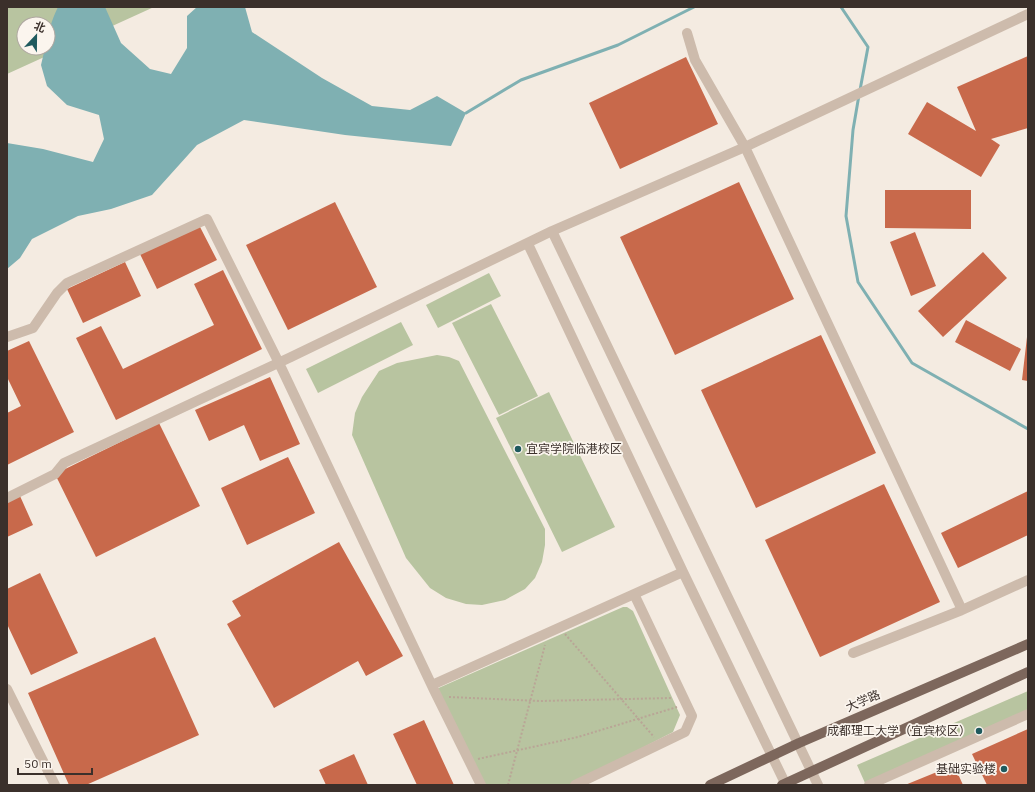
<svg xmlns="http://www.w3.org/2000/svg" width="1035" height="792" viewBox="0 0 1035 792" font-family="'IBM Plex Sans','Noto Sans SC',sans-serif">
  <style>
    .green { fill: #b8c4a0; fill-rule: evenodd }
    .water { fill: #7fb0b2 }
    .lines { fill: none; stroke-linecap: round; stroke-linejoin: round }
    .stream { stroke: #7fb0b2; stroke-width: 3 }
    .building { fill: #c8694b }
    .path { stroke: #b9a596; stroke-width: 2; stroke-dasharray: 2 2; stroke-linecap: butt }
    .minor { stroke: #cdbbac; stroke-width: 10 }
    .major { stroke: #7d675c; stroke-width: 10 }
    .poi-dot { fill: #1f5a5e; stroke: #fbf5ee; stroke-width: 1.5 }
    .labels { text-anchor: middle; stroke-width: 3.5; stroke-linejoin: round; paint-order: stroke }
    .poi-label { font-size: 12px; fill: #3b302b; stroke: #fbf5ee; text-anchor: end }
    .street-label { font-size: 12px; fill: #3b302b; stroke: #fbf5ee }
  </style>
  <rect width="100%" height="100%" fill="#f4ebe1"/>
  <path class="green" d="M7,7H154L7,74ZM24,24H48V48H24Z
    M489,273L501,296L438,328L426,305Z
    M491,304L538,396L499,415L452,323Z
    M401,322L413,345L318,393L306,369Z
    M437,355L449,357L459,361L545,529V545L542,562L535,578L525,589L505,600L482,605L466,604L446,598L430,588L406,558L352,435L355,413L362,397L379,371L397,363Z
    M549,392L615,527L562,552L496,418Z
    M623,607H627L633,611L680,715L673,732L570,785H481L434,690Z
    M1028,691V711L865,783L857,765Z"/>
  <path class="water" d="M58,7H105L121,43L150,69L171,74L187,48V16L197,7H245L252,32L322,78L372,106L410,110L437,96L466,113L451,146L345,135L244,120L197,145L152,195L111,209L78,216L32,239L20,258L7,269V143L43,149L93,162L104,139L99,115L67,105L47,86L41,65L45,48H48C48,31 51,22 58,7Z"/>
  <g class="lines">
    <path class="stream" d="M841,7L868,47L860,90
      M859,95L853,130L846,216L858,282L912,363L1028,429
      M466,113L521,80L618,45L694,7"/>
  </g>
  <path class="building" d="M1028,56V128L991,139L1000,145L981,177L908,134L927,102L976,131L957,87Z
    M686,57L718,124L620,169L589,103Z
    M739,182L794,299L675,355L620,237Z
    M885,190H971V229L885,228Z
    M335,202L377,287L288,330L246,245Z
    M199,225L217,260L157,289L140,254Z
    M915,232L936,286L911,296L890,242Z
    M983,252L1007,278L943,337L918,311Z
    M125,262L141,296L83,323L67,289Z
    M223,270L262,349L116,420L76,338L101,326L123,369L214,325L194,284Z
    M966,320L1021,349L1010,371L955,342Z
    M821,335L876,453L756,508L701,390Z
    M1027,337H1028V381L1022,380Z
    M29,341L74,432L7,465V413L21,406L7,377V351Z
    M270,377L300,444L260,461L244,425L209,441L195,410Z
    M159,423L200,506L96,557L55,474Z
    M288,457L315,513L247,545L221,488Z
    M884,484L940,602L820,657L765,540Z
    M1028,491V535L958,568L941,533Z
    M20,496L33,525L7,537V501Z
    M339,542L403,656L366,676L358,661L274,708L227,624L241,616L232,601Z
    M40,573L78,653L31,675L7,624V589Z
    M155,637L199,735L86,785H69L28,693Z
    M424,720L454,785H417L393,734Z
    M1028,729V785H987L972,754Z
    M354,754L368,785H326L319,770Z
    M954,765L963,785H905Z"/>
  <g class="lines">
    <path class="path" d="M565,634L654,737
      M449,697L540,701L672,698
      M478,759L578,737L677,707
      M508,785L545,645"/>
    <path class="minor" d="M687,33L695,60L745,147L962,610
      M552,231L745,147L1028,14
      M528,244L683,572L786,785
      M7,337L33,328L57,293L67,283L207,219L279,363L434,690L481,785
      M7,498L55,474L64,463L291,357L552,231L818,785
      M853,653L962,610L1028,580
      M432,685L683,572
      M7,689L55,785
      M575,785L685,732L692,716L634,594
      M869,785L1028,714"/>
    <path class="major" d="M710,785L799,743L1028,644
      M782,785L1028,672"/>
  </g>
  <g class="poi-dot">
    <circle cx="518" cy="449" r="4"/>
    <circle cx="979" cy="731" r="4"/>
    <circle cx="1004" cy="769" r="4"/>
  </g>
  <g class="labels">
    <g class="poi-label">
      <text x="526" y="453" text-anchor="start">宜宾学院临港校区</text>
      <text x="971" y="735">成都理工大学（宜宾校区）</text>
      <text x="996" y="773">基础实验楼</text>
    </g>
    <g class="street-label">
      <text transform="translate(863 701) rotate(-23)" y="4">大学路</text>
    </g>
  </g>
  <rect width="1035" height="792" fill="none" stroke="#3b302b" stroke-width="16"/>
  <g transform="translate(36 36) rotate(22)"><circle r="19" fill="#fbf5ee" stroke="#aea6a0"/>
  <path d="M0-3L7 15L0 10L-7 15Z" fill="#1f5a5e"/>
  <text y="-6" font-size="11" font-weight="bold" text-anchor="middle" fill="#3b302b">北</text>
  </g>
  <path d="M18 768v6h74v-6" fill="none" stroke="#3b302b" stroke-width="2"/>
  <text x="24" y="768" font-size="12" fill="#3b302b" stroke="#fbf5ee" stroke-width="3" paint-order="stroke">50 m</text>
</svg>
